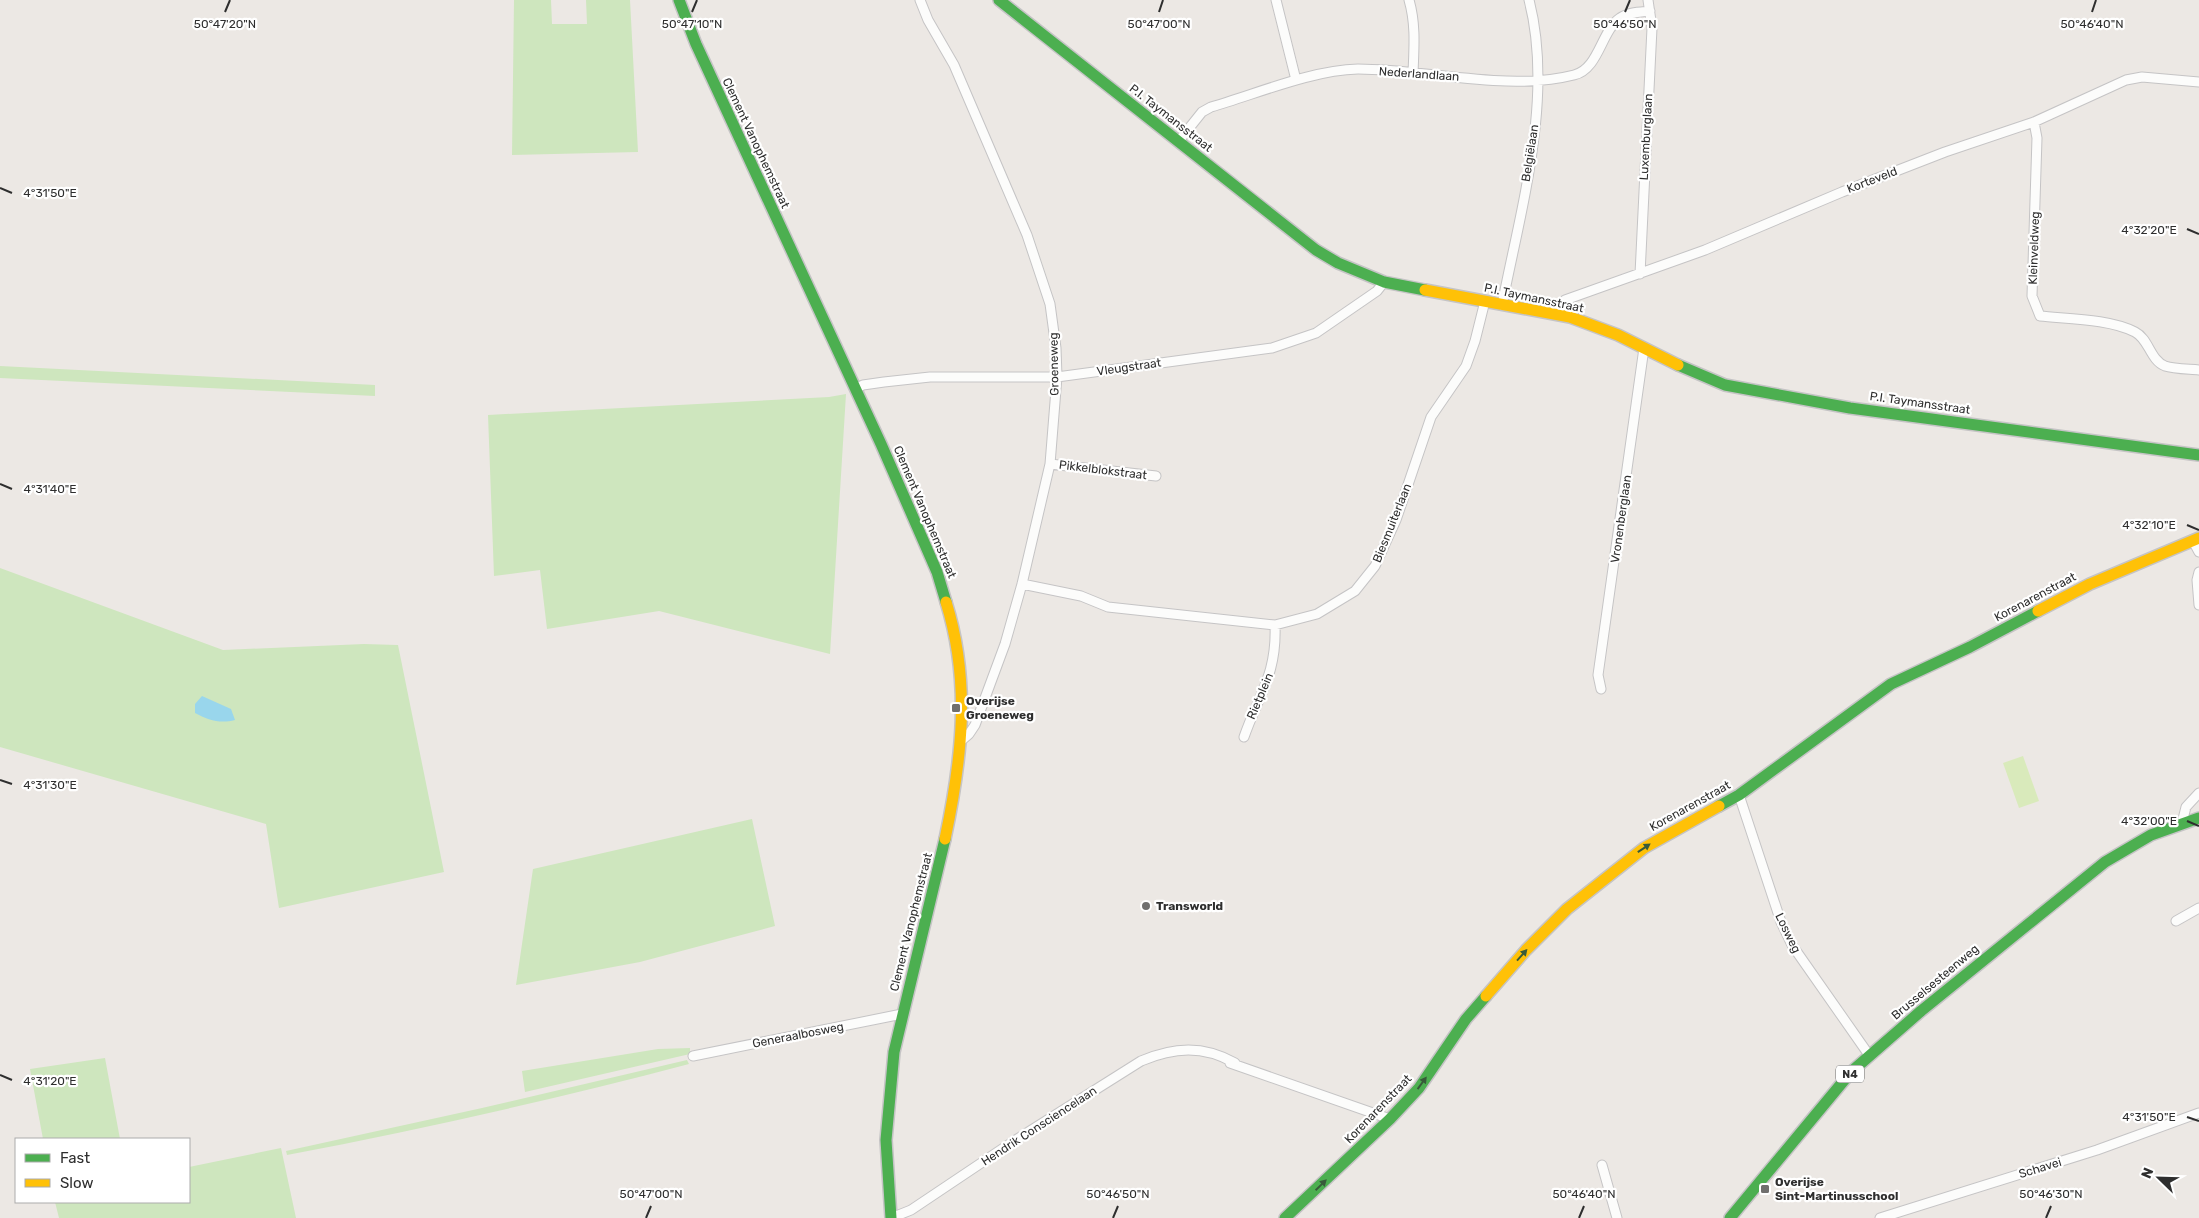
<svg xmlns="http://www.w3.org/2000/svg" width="2199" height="1218" viewBox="0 0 2199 1218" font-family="Rubik,sans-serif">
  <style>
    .green { fill: #cee6be }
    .pitch { fill: #d9eabb }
    .water { fill: #99d6ec }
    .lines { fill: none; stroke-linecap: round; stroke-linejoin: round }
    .street-casing { stroke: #c5c4c5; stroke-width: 11 }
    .fast-casing { stroke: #c5c4c5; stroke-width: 14 }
    .slow-casing { stroke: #c5c4c5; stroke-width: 14 }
    .street { stroke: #fcfcfb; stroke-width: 9 }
    .fast { stroke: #4caf50; stroke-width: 11 }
    .slow { stroke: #ffc107; stroke-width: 11 }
    .oneway { fill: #385b3a }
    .ticks { fill: none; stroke: #2e2e2e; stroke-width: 2 }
    .poi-dot { fill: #706f6e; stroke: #fff; stroke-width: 2 }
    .labels { text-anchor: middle; stroke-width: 4.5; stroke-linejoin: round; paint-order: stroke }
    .shield { fill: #fff; stroke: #6d6d6d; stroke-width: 1 }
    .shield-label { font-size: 11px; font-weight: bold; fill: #2e2e2e }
    .street-label { font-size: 12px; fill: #2e2e2e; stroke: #fff }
    .poi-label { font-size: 12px; font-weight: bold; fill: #2e2e2e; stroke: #fff; text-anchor: start }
    .ticks-label { font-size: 12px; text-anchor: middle; fill: #2e2e2e; stroke: #fff; stroke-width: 4.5; stroke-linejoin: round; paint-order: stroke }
  </style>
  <rect width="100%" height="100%" fill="#ece8e4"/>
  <path class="green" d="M514,0H551L552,24H587L586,0H630L638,152L512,155Z
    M0,366L375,385V396L0,378Z
    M846,394L830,654L659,611L547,629L540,570L494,576L488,415L829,397Z
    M0,568L223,650L364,644L398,645L444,872L279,908L266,824L0,747Z
    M752,819L775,926L640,962L516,985L533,869Z
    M690,1048V1054L525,1092L522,1071L658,1049Z
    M105,1058L120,1139H43L30,1069Z
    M687,1060L689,1064C557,1099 422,1129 287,1155L286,1151L482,1108Z
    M281,1148L296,1218H59L55,1202H189V1167Z"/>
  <path class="pitch" d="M2023,756L2039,801L2019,808L2003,763Z"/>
  <path class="water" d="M202,696L231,709L235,720C220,724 208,720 195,713V704Z"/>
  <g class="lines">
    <defs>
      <path id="street" d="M920,0L928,20L954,65L1027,235L1050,304L1056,348L1057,377L1050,464L1022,584L1005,644L975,725L969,734L962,740
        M1276,0L1296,80
        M1409,0C1416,24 1414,48 1413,73
        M2034,122L2037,138L2032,296L2040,316C2069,319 2110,319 2135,332C2149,339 2150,360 2165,366C2174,369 2189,369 2199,370
        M1178,142L1202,112L1211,107C1256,94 1312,70 1358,69C1427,69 1507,92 1574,75C1599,69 1601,31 1620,18C1628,12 1640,12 1650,11
        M1640,274L1652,28L1648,0
        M1502,305C1521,208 1554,97 1529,0
        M1557,315L1565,300L1705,250L1842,192L1945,152L2034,122L2126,80L2142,77L2199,82
        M855,389L863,385L884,382L930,377H1057L1272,348L1316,333L1377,291L1384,282
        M1050,464L1156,476
        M2193,541L2199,552
        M2199,572L2197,580L2199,605
        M1022,584L1081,596L1108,607L1275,625L1317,614L1355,591L1375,566L1396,520L1431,417L1466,366L1475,341L1485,301
        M1601,689L1598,675L1644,348
        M1244,737C1259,694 1277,674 1275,625
        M1739,795L1781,922L1792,945L1869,1055
        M2182,823L2186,807L2199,793
        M2176,921L2199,908
        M693,1056L902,1014
        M1230,1063L1390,1119
        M1602,1165L1617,1218
        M891,1218L911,1210L1014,1141L1141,1061C1174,1047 1203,1045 1235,1063
        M1880,1218L2097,1150L2199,1113"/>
      <path id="fast" d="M679,0L696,44L881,444L937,572L946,602
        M999,0L1316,250L1338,263L1384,282L1425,290
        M1678,365L1725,385L1850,408L2199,455
        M1719,806L1739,795L1891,684L1970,647L2038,611
        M891,1218L886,1140L894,1052L945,839
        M1285,1218L1390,1119L1419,1088L1466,1019L1486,996
        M1730,1218L1851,1072L1921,1011L2105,862L2151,835L2199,818"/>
      <path id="slow" d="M1425,290L1570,317L1618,335L1678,365
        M2038,611L2090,584L2199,538
        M945,839C962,759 971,682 946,602
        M1486,996L1526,950L1567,909L1644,848L1719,806"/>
    </defs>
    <use href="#street" class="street-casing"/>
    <use href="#fast" class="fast-casing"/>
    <use href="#slow" class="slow-casing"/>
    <use href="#street" class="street"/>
    <use href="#fast" class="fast"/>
    <use href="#slow" class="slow"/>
  </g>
  <defs><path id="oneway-solid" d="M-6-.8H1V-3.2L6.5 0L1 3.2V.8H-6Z" transform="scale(1.25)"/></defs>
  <g class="oneway">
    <use href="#oneway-solid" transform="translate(1644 848) rotate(-34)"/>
    <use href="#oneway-solid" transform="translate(1522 955) rotate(-48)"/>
    <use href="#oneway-solid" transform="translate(1422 1083) rotate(-54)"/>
    <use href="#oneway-solid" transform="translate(1321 1185) rotate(-44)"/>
  </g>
  <path class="ticks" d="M225,12L230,0M692,12L697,0M1159,12L1163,0M1625,12L1630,0M2092,12L2096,0M0,188L12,193M2187,229L2199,234M0,484L12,489M2187,525L2199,530M0,780L12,784M2187,821L2199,826M0,1075L12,1080M2187,1117L2199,1121M646,1218L651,1206M1113,1218L1118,1206M1579,1218L1584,1206M2046,1218L2051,1206"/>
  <g class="poi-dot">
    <rect x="951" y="703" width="10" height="10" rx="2.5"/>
    <circle cx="1146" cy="906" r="5"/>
    <rect x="1760" y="1184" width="10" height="10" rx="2.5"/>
  </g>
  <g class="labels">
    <rect class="shield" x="1836" y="1065.5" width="28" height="17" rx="4"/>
    <g class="shield-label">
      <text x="1850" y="1078">N4</text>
    </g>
    <g class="street-label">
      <text transform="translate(1419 74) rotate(4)" y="4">Nederlandlaan</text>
      <text transform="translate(1171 118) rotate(38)" y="4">P.I. Taymansstraat</text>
      <text transform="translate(1646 137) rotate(-87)" y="4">Luxemburglaan</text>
      <text transform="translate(756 143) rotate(65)" y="4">Clement Vanophemstraat</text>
      <text transform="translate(1530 153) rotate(-81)" y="4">Belgiëlaan</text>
      <text transform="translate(1872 180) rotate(-21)" y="4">Korteveld</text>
      <text transform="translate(2034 248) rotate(-88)" y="4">Kleinveldweg</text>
      <text transform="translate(1534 298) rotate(12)" y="4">P.I. Taymansstraat</text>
      <text transform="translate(1054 364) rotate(-91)" y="4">Groeneweg</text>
      <text transform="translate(1129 367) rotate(-8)" y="4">Vleugstraat</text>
      <text transform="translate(1920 403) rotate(8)" y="4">P.I. Taymansstraat</text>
      <text transform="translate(1103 470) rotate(7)" y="4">Pikkelblokstraat</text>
      <text transform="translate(925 512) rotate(67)" y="4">Clement Vanophemstraat</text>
      <text transform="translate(1621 519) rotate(-82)" y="4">Vronenberglaan</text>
      <text transform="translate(1392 523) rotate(-68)" y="4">Biesmuiterlaan</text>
      <text transform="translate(2035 597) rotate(-28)" y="4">Korenarenstraat</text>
      <text transform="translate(1260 696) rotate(-67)" y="4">Rietplein</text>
      <text transform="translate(1690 806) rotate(-29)" y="4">Korenarenstraat</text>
      <text transform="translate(911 922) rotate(-76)" y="4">Clement Vanophemstraat</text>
      <text transform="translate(1788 933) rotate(64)" y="4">Losweg</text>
      <text transform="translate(1935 982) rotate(-40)" y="4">Brusselsesteenweg</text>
      <text transform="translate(798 1035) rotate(-11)" y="4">Generaalbosweg</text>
      <text transform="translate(1378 1109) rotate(-46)" y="4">Korenarenstraat</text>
      <text transform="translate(1039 1126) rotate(-33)" y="4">Hendrik Consciencelaan</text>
      <text transform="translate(2040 1168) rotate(-17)" y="4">Schavei</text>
    </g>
    <g class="poi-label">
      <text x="966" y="705">Overijse<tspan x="966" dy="14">Groeneweg</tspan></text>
      <text x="1156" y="910">Transworld</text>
      <text x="1775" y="1186">Overijse<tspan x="1775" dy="14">Sint-Martinusschool</tspan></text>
    </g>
  </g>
  <g class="ticks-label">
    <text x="225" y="28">50°47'20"N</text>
    <text x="692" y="28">50°47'10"N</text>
    <text x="1159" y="28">50°47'00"N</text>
    <text x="1625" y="28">50°46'50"N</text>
    <text x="2092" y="28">50°46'40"N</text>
    <text x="50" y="197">4°31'50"E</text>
    <text x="2149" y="234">4°32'20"E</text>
    <text x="50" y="493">4°31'40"E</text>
    <text x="2149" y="529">4°32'10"E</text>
    <text x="50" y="789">4°31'30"E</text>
    <text x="2149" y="825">4°32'00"E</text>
    <text x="50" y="1085">4°31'20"E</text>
    <text x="2149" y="1121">4°31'50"E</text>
    <text x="651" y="1198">50°47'00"N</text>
    <text x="1118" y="1198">50°46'50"N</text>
    <text x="1584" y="1198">50°46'40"N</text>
    <text x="2051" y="1198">50°46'30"N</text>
  </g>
  <rect x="15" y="1138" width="175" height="65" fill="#ffffff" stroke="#ababab"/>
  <rect x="25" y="1154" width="25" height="8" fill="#4caf50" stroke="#ababab"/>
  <text x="60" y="1163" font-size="15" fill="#2e2e2e">Fast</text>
  <rect x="25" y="1179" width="25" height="8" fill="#ffc107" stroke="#ababab"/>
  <text x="60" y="1188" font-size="15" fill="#2e2e2e">Slow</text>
  <g transform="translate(2159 1178) rotate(293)" stroke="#ffffff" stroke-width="4" paint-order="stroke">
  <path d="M0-4L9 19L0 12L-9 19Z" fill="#2e2e2e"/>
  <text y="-8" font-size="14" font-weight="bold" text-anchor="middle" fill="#2e2e2e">N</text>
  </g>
</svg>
